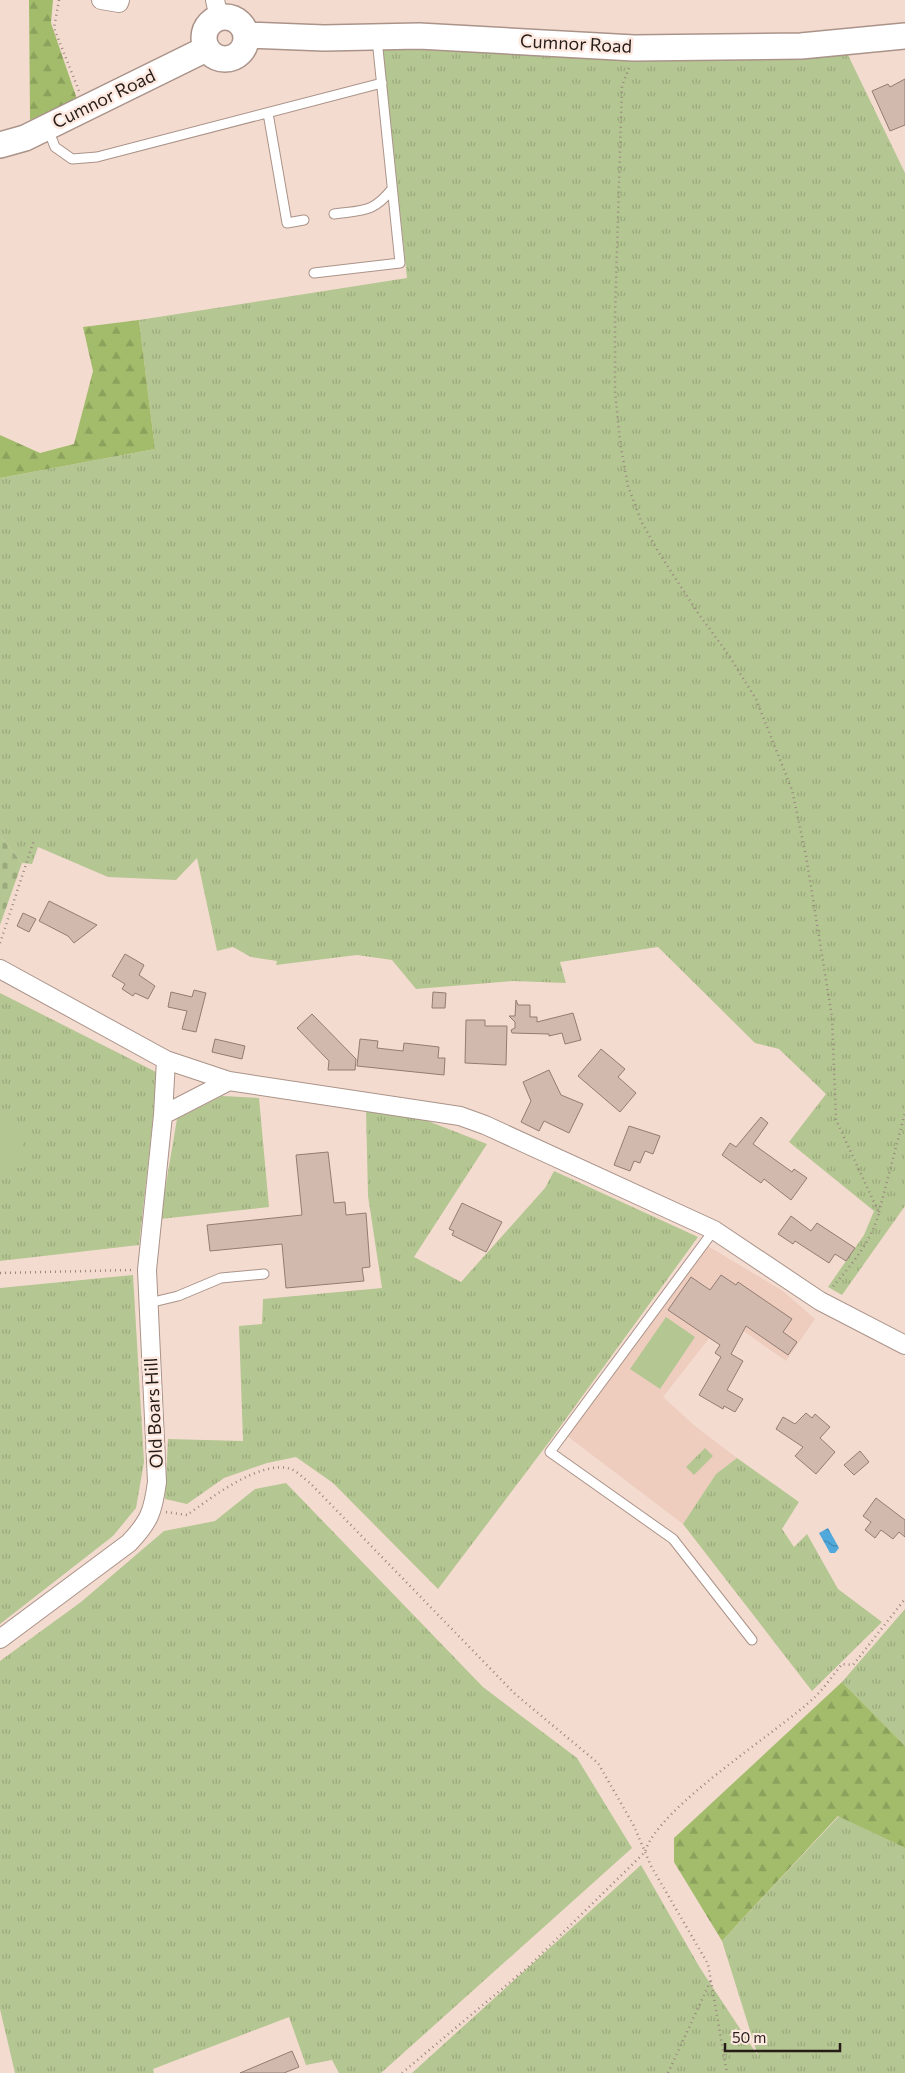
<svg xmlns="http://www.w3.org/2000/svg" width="905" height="2073" viewBox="0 0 905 2073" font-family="Commissioner,sans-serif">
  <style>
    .built { fill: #eecdbe }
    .grass { fill: url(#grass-tufts) }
    .forest { fill: url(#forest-firs) }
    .cemetery { fill: url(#cemetery-stones) }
    .pitch { fill: #b4c691 }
    .water { fill: url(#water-waves) }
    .building { fill: #d1b9ae; stroke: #937c72 }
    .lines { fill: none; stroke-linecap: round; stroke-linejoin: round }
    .lane-casing { stroke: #aa9389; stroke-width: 11 }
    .street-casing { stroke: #aa9389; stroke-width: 20 }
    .secondary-casing { stroke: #aa9389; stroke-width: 28 }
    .path { stroke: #99877f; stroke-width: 2.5; stroke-dasharray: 1 4; stroke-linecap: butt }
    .lane { stroke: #fff; stroke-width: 9 }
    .street { stroke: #fff; stroke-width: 18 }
    .secondary { stroke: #fff; stroke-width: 25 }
    .labels { text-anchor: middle; stroke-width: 5; stroke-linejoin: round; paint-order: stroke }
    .street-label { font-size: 18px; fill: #261d19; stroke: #fee9e0 }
  </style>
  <defs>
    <pattern id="grass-tufts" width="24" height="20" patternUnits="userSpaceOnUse" patternTransform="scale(1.25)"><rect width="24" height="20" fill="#b4c691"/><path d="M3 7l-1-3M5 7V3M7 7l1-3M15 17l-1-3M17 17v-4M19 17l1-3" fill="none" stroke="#9baa7c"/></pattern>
    <pattern id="forest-firs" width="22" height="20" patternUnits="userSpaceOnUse" patternTransform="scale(1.25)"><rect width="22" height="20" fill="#a2bc6b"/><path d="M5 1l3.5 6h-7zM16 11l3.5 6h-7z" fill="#8ba15c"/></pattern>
    <pattern id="cemetery-stones" width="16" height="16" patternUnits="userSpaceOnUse" patternTransform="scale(1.25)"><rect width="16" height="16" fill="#b4c691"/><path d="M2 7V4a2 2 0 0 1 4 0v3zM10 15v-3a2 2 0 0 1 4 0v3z" fill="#9baa7c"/></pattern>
    <pattern id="water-waves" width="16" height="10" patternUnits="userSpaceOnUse" patternTransform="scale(1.25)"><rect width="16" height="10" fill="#51a8da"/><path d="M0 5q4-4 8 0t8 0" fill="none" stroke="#4388b0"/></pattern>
  </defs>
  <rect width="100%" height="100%" fill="#f4dbd0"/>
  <path class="built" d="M708,1246L783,1291L815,1319L786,1361L729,1321L714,1332L663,1397L695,1426L737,1458L716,1474L683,1524L567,1436Z"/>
  <path class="grass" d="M382,45L639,60L848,55L905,173V1206L842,1295L828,1287L864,1235L874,1211L789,1142L826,1094L779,1049L755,1043L658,947L560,962L566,983L513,981L416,989L392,960L357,955L276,965L277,961L251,957L233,947L217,951L197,858L176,880L108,877L38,847L32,864L22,863L0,836V478L155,449L139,320L407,278Z
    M0,993L158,1073L139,1245L0,1261Z
    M222,1096L259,1098L269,1207L160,1219L177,1119Z
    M366,1109L420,1118L487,1144L414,1257L461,1282L545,1188L554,1171L698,1237L549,1442L438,1589L333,1483L296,1457L267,1463L224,1478L187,1504L165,1499L168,1439L243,1441L239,1326L262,1324L263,1299L382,1288L368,1196Z
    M133,1275L144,1462L136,1508L113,1536L0,1624V1288Z
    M705,1448L713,1456L694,1475L686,1467Z
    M737,1458L799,1502L782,1529L794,1547L807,1534L838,1589L882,1622L812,1691L683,1524L716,1474Z
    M286,1483L483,1687L577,1758L632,1848L381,2073H339L332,2060L306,2065L289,2017L153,2069L154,2073H15L0,2009V1661L81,1602L164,1531L215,1521L255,1489Z
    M905,1609V1746L842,1682Z
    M839,1816L905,1848V2073H412L641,1865L700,1968L758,2056L722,1941Z"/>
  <path class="forest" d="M29,0H53L51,23L77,99L30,120Z
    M139,320L155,449L0,478V435L40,453L74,444L93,371L83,327Z
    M842,1682L905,1746V1848L838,1816L722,1941L674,1862V1838Z"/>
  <path class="cemetery" d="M0,836L22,863L0,925Z"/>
  <path class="pitch" d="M0,1128H23V1168H0Z
    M666,1317L695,1337L660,1389L630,1369Z"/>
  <path class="water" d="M828,1528L839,1548L835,1553H830L819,1533Z"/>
  <path class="building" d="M905,79V125L890,131L872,91L888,84L890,87Z
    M49,901L97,925L74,943L68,936L39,921Z
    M23,913L36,919L29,932L17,926Z
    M125,954L144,965L139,975L155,986L148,999L135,993L133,996L122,989L125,984L112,976Z
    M194,990L206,993L196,1032L182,1029L187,1011L168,1007L171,992L192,997Z
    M433,992L446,993L445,1008H432Z
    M516,1000L518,1005H530V1017H537V1022L573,1013L581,1040L565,1044L562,1033L549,1036V1034L512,1033L511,1030L515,1028V1022L509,1016H515Z
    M312,1014L356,1059L355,1070H328L329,1061L297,1028Z
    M466,1020H485V1026H507L506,1065L465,1063Z
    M215,1039L245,1046L242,1059L212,1052Z
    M360,1039L378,1041L377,1048L403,1051L404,1043L439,1047L438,1058H445L444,1075L357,1066Z
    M601,1049L625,1069L618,1077L636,1093L620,1112L578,1076Z
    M549,1070L561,1095L583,1104L569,1133L544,1121L539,1131L521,1122L531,1101L523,1082Z
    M761,1117L768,1123L753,1144L792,1172L794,1169L807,1178L791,1200L764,1179L761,1183L722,1155L730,1143L736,1147Z
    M629,1126L660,1136L653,1154L645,1151L640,1163L634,1161L630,1171L614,1165Z
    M328,1152L334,1203L345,1202L346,1215L366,1213L370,1267L362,1268L364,1281L286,1288L282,1244L210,1251L207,1225L302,1215L296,1155Z
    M462,1203L502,1222L486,1252L452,1235L454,1231L449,1229Z
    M791,1216L811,1231L817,1223L855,1248L846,1261L835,1254L829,1263L795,1241L793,1244L778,1234Z
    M721,1275L736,1285L738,1282L792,1319L783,1332L797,1342L788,1355L746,1326L731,1354L743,1361L727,1390L743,1399L735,1412L724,1406L723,1409L699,1395L721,1357L715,1353L720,1345L668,1310L691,1277L710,1290Z
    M806,1413L812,1418L815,1414L830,1427L820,1438L835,1452L816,1474L795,1456L803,1447L776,1429L783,1417L795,1424Z
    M860,1451L869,1462L854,1475L844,1465Z
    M876,1498L905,1520V1537L899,1532L893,1539L881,1530L875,1538L865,1530L871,1522L863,1516Z
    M292,2051L299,2067L284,2073H240Z"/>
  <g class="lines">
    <defs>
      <path id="lane" d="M268,113L287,223L304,220
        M48,129L55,147L72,159L97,157L382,83
        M334,214C363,210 373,213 392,189
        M314,273L400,263L377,39
        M714,1230L550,1452L673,1539L752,1640
        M149,1303L178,1296L221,1278L264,1274"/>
      <path id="street" d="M101,0L119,3L120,0
        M215,0L219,18
        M0,969L166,1060L229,1081L460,1116L485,1125L714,1230L820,1301L905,1345
        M163,1115L229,1081
        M0,1639L129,1543C150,1521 153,1511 157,1482L147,1270L163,1115L166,1060"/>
      <path id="secondary" d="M204 38a21 21 0 1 1 42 0a21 21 0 1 1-42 0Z
        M247,35L324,38L419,36L634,48L801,46L905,36
        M0,145L25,138L206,49"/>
    </defs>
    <use href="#lane" class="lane-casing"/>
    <use href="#street" class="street-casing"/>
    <use href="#secondary" class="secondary-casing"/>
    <path class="path" d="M59,0L54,28L79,91
      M629,68L622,86L615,314V391L620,442L628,486L641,521L659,553L696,610L730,657L756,699L792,790L806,856L832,1017L836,1120L879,1213C871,1243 850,1266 831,1289
      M0,943L34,840
      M879,1212L905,1113
      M0,1273L131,1270
      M166,1512L187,1515C211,1498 261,1459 291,1469C297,1471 304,1479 310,1483L515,1694L598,1763L634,1826L651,1866L708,1964L727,2073
      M402,2073L528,1967L645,1852C658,1807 777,1733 815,1697C825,1687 833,1675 842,1664L853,1665L905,1599
      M668,2073L711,1980"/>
    <use href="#lane" class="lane"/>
    <use href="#street" class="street"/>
    <use href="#secondary" class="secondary"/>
  </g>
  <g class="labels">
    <g class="street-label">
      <text transform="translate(576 44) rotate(3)" y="6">Cumnor Road</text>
      <text transform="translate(104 99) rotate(-26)" y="6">Cumnor Road</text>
      <text transform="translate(154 1413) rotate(-93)" y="6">Old Boars Hill</text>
    </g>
  </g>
  <path d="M725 2043v8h115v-8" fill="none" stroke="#261d19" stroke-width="2.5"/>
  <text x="732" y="2043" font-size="15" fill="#261d19" stroke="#fee9e0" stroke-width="4" paint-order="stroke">50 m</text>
</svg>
